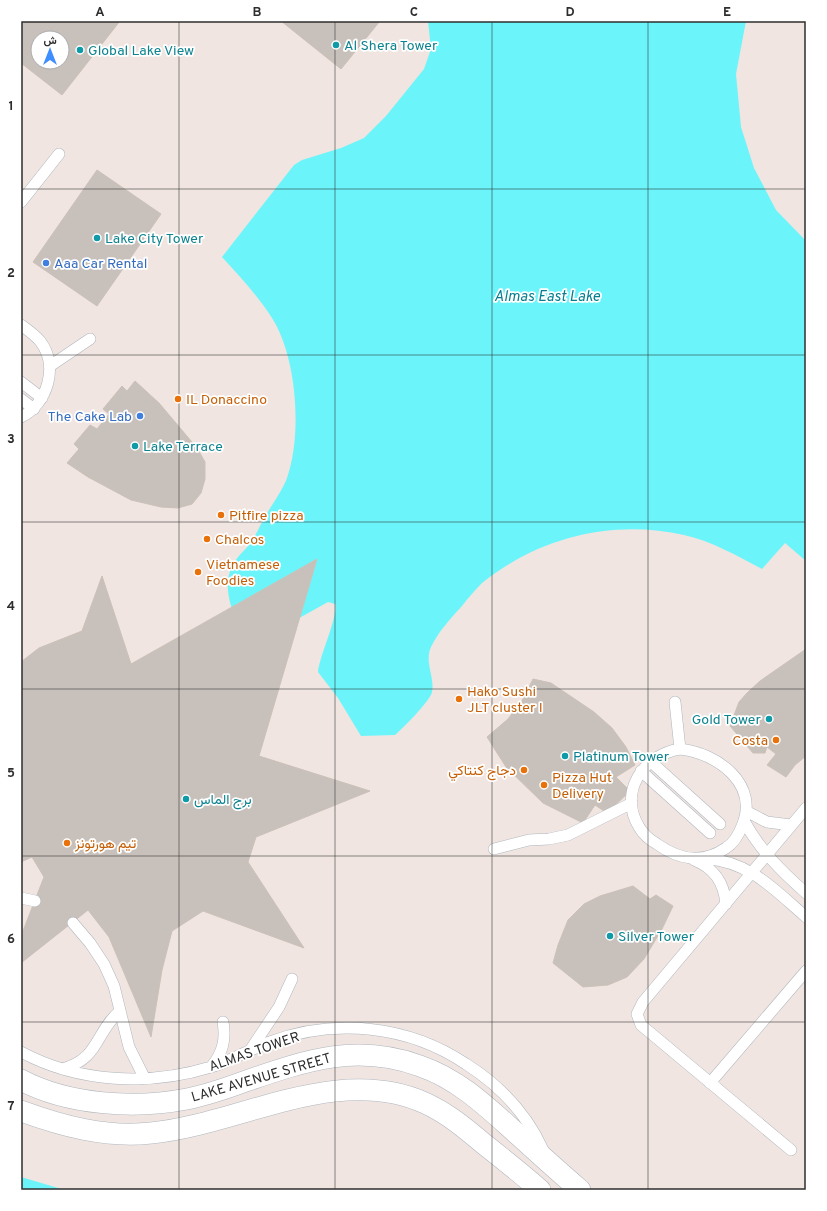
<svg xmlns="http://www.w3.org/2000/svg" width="827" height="1211" viewBox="0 0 827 1211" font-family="Overpass,Vazirmatn,sans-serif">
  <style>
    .water { fill: #6bf5fa }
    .building { fill: #c8c1bb; stroke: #ccc1b8; fill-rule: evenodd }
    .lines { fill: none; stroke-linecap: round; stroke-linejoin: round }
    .service-casing { stroke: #afb6be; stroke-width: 12 }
    .minor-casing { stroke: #afb6be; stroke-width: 22 }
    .service { stroke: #fff; stroke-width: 11 }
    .minor { stroke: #fff; stroke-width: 21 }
    .grid { fill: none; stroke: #2e2e2e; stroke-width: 1; stroke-opacity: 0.55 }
    .culture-dot { fill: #0f9aa8; stroke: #fff; stroke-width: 1.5 }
    .shop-dot { fill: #3f7fe0; stroke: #fff; stroke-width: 1.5 }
    .food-dot { fill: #e8710a; stroke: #fff; stroke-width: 1.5 }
    .labels { text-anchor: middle; stroke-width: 3.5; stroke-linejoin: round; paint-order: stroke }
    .culture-label { font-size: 14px; fill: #0d838f; stroke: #fff; text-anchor: start }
    .shop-label { font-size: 14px; fill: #366cbe; stroke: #fff; text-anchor: start }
    .food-label { font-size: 14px; fill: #c56008; stroke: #fff; text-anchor: start }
    .street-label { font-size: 14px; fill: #2e2e2e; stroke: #fff }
    .water-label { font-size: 15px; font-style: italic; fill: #047f8f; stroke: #fff }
    .neatline { fill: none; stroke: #2e2e2e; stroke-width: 1.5 }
    .grid-label { font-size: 13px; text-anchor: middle; font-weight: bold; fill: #2e2e2e }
  </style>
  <rect width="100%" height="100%" fill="#f0e5e0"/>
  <path class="water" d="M428,21H746L736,74L741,127L754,168L776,210L806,241V561L785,543L762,569C737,556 712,541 684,535C613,519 539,537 482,583C475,590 468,598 462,606C451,618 438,632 431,647C424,662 435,677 432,692C431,700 403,728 395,735L361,736L338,698L318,672C320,654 338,618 335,604L328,602L283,627L232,609C226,591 225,573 238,557C242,552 248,547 252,541C257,533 261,523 266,515C273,503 282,491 287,478C302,435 297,363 275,323C261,299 241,278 222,257L294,165L302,160L341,148L364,138L386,116L424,69L431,49Z
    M21,1177L65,1190H21Z"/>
  <path class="building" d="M21,21H120L62,95L21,63ZM38,38H62V62H38Z
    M281,21H380L341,69Z
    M97,170L161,214L97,306L33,262Z
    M135,381L159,403L197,448L205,462V479L201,493L192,504L178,508L161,507L131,500L88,477L67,463L79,449L74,444L90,425L97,429L109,414L103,409L122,386L127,391Z
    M317,559L259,756L370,791L256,837L248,862L304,948L203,911L172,931L162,970L151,1037L109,937L88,910L21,963V936L44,877L32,857L21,862V662L39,648L82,631L102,576L131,664Z
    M806,649V756L795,765L786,777L767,765L776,754L767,747L765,753H753L730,726L739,702L747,693L760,681Z
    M533,679L551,683L594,712L612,728L626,747L635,765L616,777L630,791L607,813L595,805L583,823L543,803L506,767L487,737L508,719L523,699Z
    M633,886L650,899L656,895L673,906L662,929L644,959L627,977L608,985L583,987L553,963L558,945L568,920L584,904L600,896Z"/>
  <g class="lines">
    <defs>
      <path id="service" d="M21,202L59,154
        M21,325C28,330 35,335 40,341C59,365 48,404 21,417
        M50,366L90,339
        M21,382L42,398
        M21,399L34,409
        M675,702L680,749
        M680,749C717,753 760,784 742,826C739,834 734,843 726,848C703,864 679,860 657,844C650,840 643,834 639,827C618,792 643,755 680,749Z
        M650,761L720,824
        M641,771L710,833
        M746,811L767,822L791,825
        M744,821C760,850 781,871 806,893
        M494,849L529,840L549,839L568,835L632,803
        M707,859C749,861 776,891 806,917
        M694,860C714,868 724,882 726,904
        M21,898L35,901
        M73,923L90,943L104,964L114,986L129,1047L145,1079
        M251,1049L279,1007L292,979
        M21,1052C79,1083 149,1086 211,1067C231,1061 250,1049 270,1042C335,1018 408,1025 466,1064C499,1085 527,1114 543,1150
        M212,1066C223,1052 226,1039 223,1022
        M62,1069C100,1059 95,1032 120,1011
        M710,1083L806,971
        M791,1150L641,1025L637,1014L643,1002L806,808"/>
      <path id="minor" d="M21,1080C68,1105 135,1109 187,1099C207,1095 227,1088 246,1081C307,1060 357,1043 420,1066C458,1079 486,1106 515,1132C537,1152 558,1171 580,1190
        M21,1111C62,1126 106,1138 151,1133C238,1125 337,1063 425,1103C447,1113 465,1128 484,1144C503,1159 522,1174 540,1190"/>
    </defs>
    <use href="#service" class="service-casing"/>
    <use href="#minor" class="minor-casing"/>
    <use href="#service" class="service"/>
    <use href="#minor" class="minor"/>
  </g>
  <path class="grid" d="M179,21V1190M335,21V1190M492,21V1190M648,21V1190M21,189H806M21,355H806M21,522H806M21,689H806M21,856H806M21,1022H806"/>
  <g class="culture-dot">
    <circle cx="336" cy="45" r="4"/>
    <circle cx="80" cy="50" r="4"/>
    <circle cx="97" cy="238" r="4"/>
    <circle cx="135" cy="446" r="4"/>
    <circle cx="769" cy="719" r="4"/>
    <circle cx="565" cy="756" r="4"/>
    <circle cx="186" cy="799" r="4"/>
    <circle cx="610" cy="936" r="4"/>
  </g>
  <g class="shop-dot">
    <circle cx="46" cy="263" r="4"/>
    <circle cx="140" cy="416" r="4"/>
  </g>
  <g class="food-dot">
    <circle cx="178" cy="399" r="4"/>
    <circle cx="221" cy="515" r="4"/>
    <circle cx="207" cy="539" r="4"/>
    <circle cx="198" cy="572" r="4"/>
    <circle cx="459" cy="699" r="4"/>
    <circle cx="776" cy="740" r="4"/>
    <circle cx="524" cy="770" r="4"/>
    <circle cx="544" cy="785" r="4"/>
    <circle cx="67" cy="843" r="4"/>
  </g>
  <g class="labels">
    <g class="culture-label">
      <text x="344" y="50">Al Shera Tower</text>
      <text x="88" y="55">Global Lake View</text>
      <text x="105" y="243">Lake City Tower</text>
      <text x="143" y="451">Lake Terrace</text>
      <text x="761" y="724" text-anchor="end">Gold Tower</text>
      <text x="573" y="761">Platinum Tower</text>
      <text x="194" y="804">برج الماس</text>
      <text x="618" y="941">Silver Tower</text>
    </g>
    <g class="shop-label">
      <text x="54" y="268">Aaa Car Rental</text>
      <text x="132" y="421" text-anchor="end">The Cake Lab</text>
    </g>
    <g class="food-label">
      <text x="186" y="404">IL Donaccino</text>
      <text x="229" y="520">Pitfire pizza</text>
      <text x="215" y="544">Chalcos</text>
      <text x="206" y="569">Vietnamese<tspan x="206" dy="16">Foodies</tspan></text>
      <text x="467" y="696">Hako Sushi<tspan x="467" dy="16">JLT cluster I</tspan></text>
      <text x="768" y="745" text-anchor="end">Costa</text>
      <text x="516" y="775" text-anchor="end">دجاج كنتاكي</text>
      <text x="552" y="782">Pizza Hut<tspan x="552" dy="16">Delivery</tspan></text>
      <text x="75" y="848">تيم هورتونز</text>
    </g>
    <g class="street-label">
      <text transform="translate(254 1051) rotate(-19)" y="5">ALMAS TOWER</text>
      <text transform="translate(261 1077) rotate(-16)" y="5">LAKE AVENUE STREET</text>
    </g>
    <g class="water-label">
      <text x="547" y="301">Almas East Lake</text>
    </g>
  </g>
  <rect width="827" height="1211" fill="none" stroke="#ffffff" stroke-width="44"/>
  <g transform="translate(50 50)"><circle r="19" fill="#ffffff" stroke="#ababab"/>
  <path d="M0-3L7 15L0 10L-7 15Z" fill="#3e8eff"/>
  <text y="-6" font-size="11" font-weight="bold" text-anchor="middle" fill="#2e2e2e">ش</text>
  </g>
  <rect x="22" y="22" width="783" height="1167" class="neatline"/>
  <g class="grid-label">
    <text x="100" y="16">A</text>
    <text x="257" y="16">B</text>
    <text x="414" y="16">C</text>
    <text x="570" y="16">D</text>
    <text x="727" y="16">E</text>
    <text x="11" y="110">1</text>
    <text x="11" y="277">2</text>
    <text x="11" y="443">3</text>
    <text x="11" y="610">4</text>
    <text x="11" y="777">5</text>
    <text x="11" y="943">6</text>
    <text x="11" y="1110">7</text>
  </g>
</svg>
